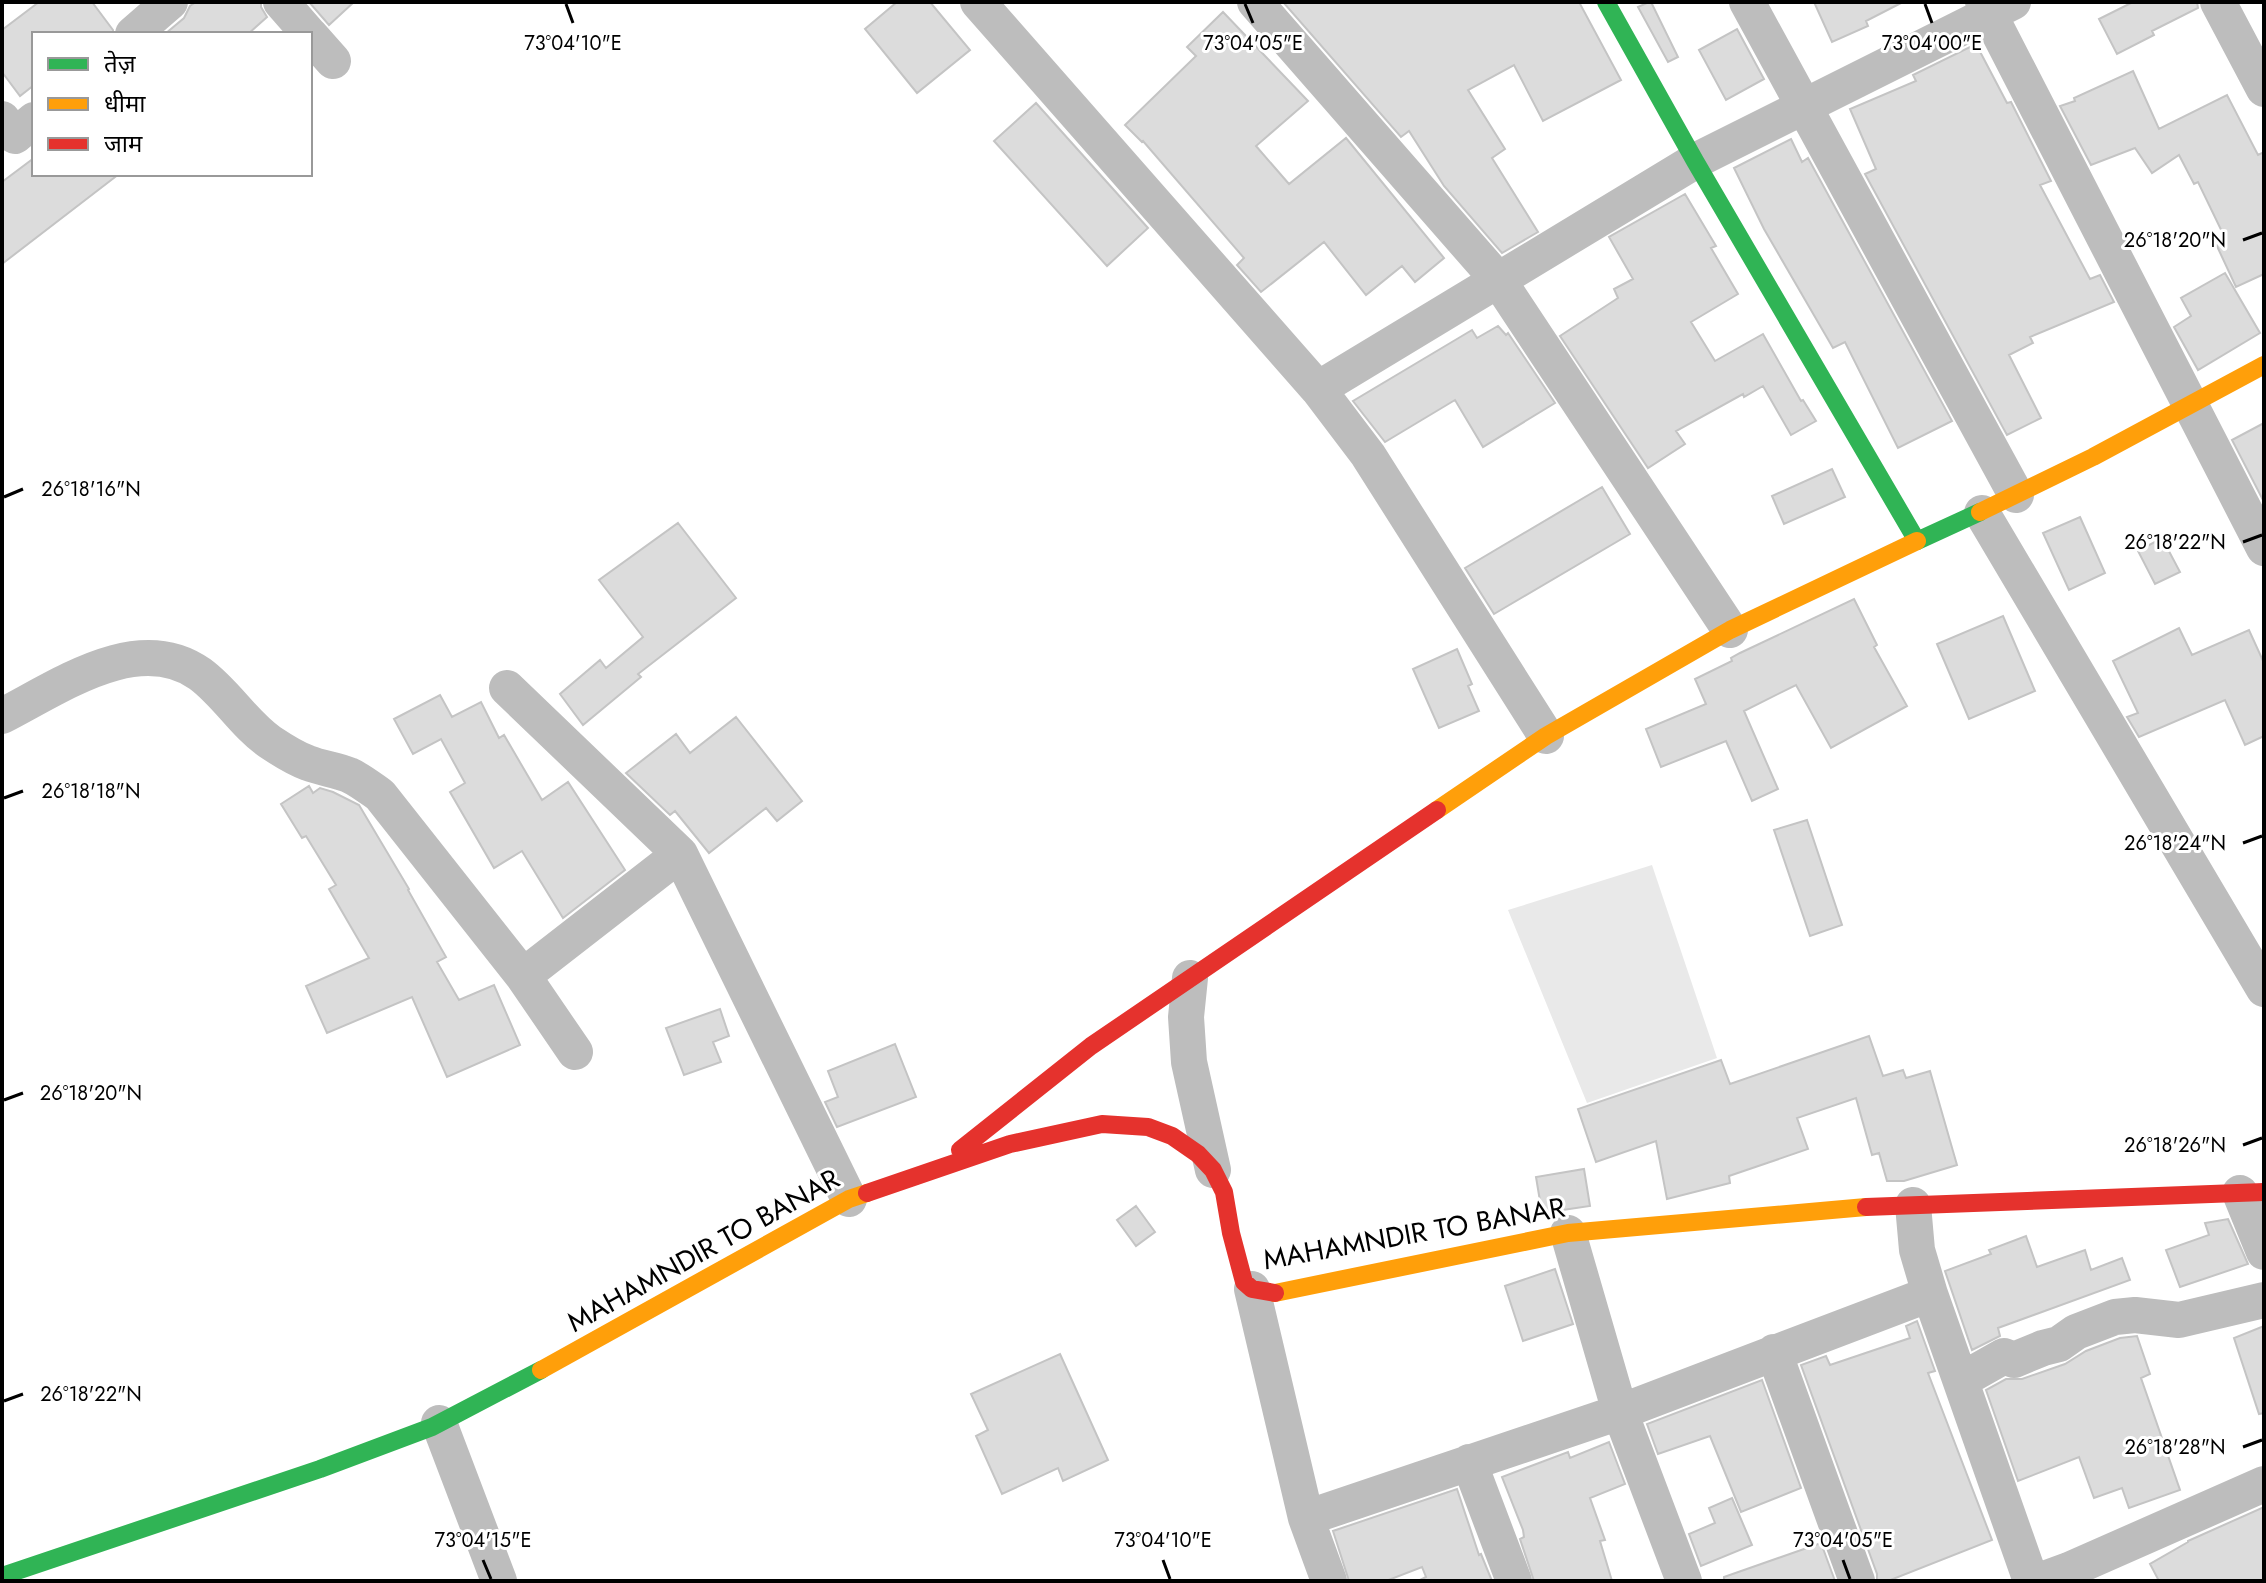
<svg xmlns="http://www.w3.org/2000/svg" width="2266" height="1583" viewBox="0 0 2266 1583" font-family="Jost,'Noto Sans Devanagari',sans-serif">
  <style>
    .green { fill: #e9e9e9 }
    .building { fill: #dcdcdc; stroke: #c4c4c4; stroke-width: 2 }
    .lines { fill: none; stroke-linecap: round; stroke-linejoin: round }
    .street { stroke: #bdbdbd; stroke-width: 36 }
    .fast { stroke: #30b455; stroke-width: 18 }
    .slow { stroke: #ff9f0a; stroke-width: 18 }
    .jam { stroke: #e5322d; stroke-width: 18 }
    .ticks { fill: none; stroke: #000; stroke-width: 3 }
    .labels { text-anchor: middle; stroke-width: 6; stroke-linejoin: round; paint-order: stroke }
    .street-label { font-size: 28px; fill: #000; stroke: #fff }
    .ticks-label { font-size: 20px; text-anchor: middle; fill: #000; stroke: #fff; stroke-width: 6; stroke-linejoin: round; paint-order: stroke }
  </style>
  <rect width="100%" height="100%" fill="#fff"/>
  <path class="green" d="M1652,865L1717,1058L1587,1103L1508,910Z"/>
  <path class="building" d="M39,2H92L113,30V34H34V85L20,96L2,72V30Z
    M196,2H261V7L267,17L248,34H165L184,18L190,6Z
    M309,2H354L329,25Z
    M897,2H930L970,50L917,93L865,29Z
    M1283,2H1579L1621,80L1543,121L1514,65L1468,90L1505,149L1492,158L1538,232L1502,253L1444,186L1409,131L1401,137Z
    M1649,2H1651L1678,57L1668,62L1638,7Z
    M1814,2H1903L1866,21L1868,26L1832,42Z
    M2133,2H2197L2198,8L2152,31L2154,35L2117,54L2099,19Z
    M1223,12L1308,101L1256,146L1289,184L1346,138L1444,258L1415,282L1402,266L1366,295L1324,242L1261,292L1237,265L1244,258L1143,141L1142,142L1125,125L1196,56L1187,47Z
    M1737,29L1764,79L1726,100L1699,50Z
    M1976,44L2007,103L2011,102L2051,181L2040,185L2090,279L2100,275L2114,302L2030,337L2033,343L2009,355L2041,418L2007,435L1865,174L1876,169L1850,109L1916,81L1913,75Z
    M2133,71L2159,129L2227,95L2258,155L2264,152V274L2236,287L2216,244L2226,240L2198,182L2194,184L2179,155L2152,173L2135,148L2091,165L2060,106L2075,101L2074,98Z
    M1036,103L1148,228L1107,266L994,141Z
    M1791,139L1802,162L1808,158L1952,421L1898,448L1845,342L1833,348L1764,229L1734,168Z
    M34,158V174H119L2,264V182Z
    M1685,194L1716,246L1711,248L1738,294L1691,322L1715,361L1763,334L1801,401L1803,400L1816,421L1791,435L1763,386L1744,397L1743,394L1676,431L1685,444L1648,468L1560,336L1618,298L1614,289L1633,279L1609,237Z
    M2225,273L2260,333L2198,370L2174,327L2191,316L2181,298Z
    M1498,326L1506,335L1508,333L1555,403L1483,447L1455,400L1385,442L1353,401L1472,330L1477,338Z
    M2264,423V502L2232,440Z
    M1832,469L1845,497L1784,524L1772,496Z
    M1602,487L1630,534L1494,614L1465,568Z
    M2080,517L2105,573L2069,590L2043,533Z
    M678,523L736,598L638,674L641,677L583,725L560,694L600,660L606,668L643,637L599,580Z
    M2162,538L2180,572L2155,584L2138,551Z
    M1854,599L1877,645L1874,647L1907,706L1831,748L1796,685L1744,711L1778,789L1752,801L1726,741L1661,767L1646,729L1706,704L1695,679L1732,661L1731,658L1740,653Z
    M2003,616L2035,691L1969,719L1937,644Z
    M2179,628L2192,655L2249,630L2264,663V736L2245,745L2225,700L2139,737L2127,717L2138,713L2113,661Z
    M1457,649L1472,684L1468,686L1479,711L1439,728L1413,669Z
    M440,695L452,717L481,702L499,738L504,735L542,800L568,782L625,870L563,918L522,851L494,868L450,792L465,783L441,739L413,754L394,719Z
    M736,717L802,801L777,821L766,808L709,853L675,811L670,815L626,773L676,734L690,753Z
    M309,786L313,793L320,788L333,792L359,805L409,889L408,890L446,957L437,962L459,1000L494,985L520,1045L447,1077L412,997L327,1033L306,986L369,958L329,889L336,885L306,836L302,838L281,804Z
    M1807,820L1842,925L1810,936L1774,830Z
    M720,1009L729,1036L713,1042L721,1062L684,1075L666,1028Z
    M1869,1036L1883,1076L1903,1070L1906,1078L1930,1071L1957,1165L1904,1181H1887L1879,1153L1872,1155L1856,1098L1797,1118L1808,1149L1729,1176L1730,1183L1667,1199L1656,1141L1596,1162L1578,1109L1721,1060L1730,1084Z
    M895,1044L916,1097L837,1127L825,1102L838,1097L828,1071Z
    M1584,1169L1590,1206L1542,1213L1536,1177Z
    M1136,1206L1155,1232L1136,1246L1117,1220Z
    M2228,1219L2248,1264L2180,1287L2166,1250L2209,1235L2205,1223Z
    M2026,1236L2037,1267L2085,1250L2091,1270L2122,1258L2130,1280L1998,1328L2000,1336L1972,1350L1945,1271L1991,1254L1989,1250Z
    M1555,1269L1573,1324L1523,1341L1505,1286Z
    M1917,1321L1935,1371L1928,1373L1992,1540L1888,1581H1877V1574L1801,1365L1826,1356L1830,1365L1910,1338L1906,1326Z
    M2264,1326V1413L2259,1414L2234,1338Z
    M2137,1336L2150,1374L2141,1378L2180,1490L2129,1508L2122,1488L2094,1498L2079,1457L2018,1481L1986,1390L2006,1379H2022L2065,1364L2086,1351L2120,1338Z
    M1060,1354L1108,1460L1063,1481L1058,1468L1002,1494L976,1436L988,1430L971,1394Z
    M1762,1380L1801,1488L1741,1512L1710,1436L1658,1454L1647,1424Z
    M1609,1442L1625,1484L1590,1498L1605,1540L1600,1541L1612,1581H1534L1520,1539L1524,1537L1523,1530L1502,1477L1568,1452L1570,1458Z
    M1457,1489L1479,1555L1481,1554L1492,1581H1418L1426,1577L1422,1567L1386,1581H1349L1333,1531Z
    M1732,1498L1752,1545L1701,1566L1689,1534L1715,1523L1709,1508Z
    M2264,1507V1581H2159L2150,1564L2188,1542V1541Z
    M1821,1543L1835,1581H1724V1577Z"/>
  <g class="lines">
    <path class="street" d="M281,2L309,34
      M978,2L1318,389L1368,455L1546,736
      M1255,2L1499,281L1730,630
      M1747,2L2016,495
      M1983,2L2264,548
      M2218,2L2264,89
      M133,34L170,2
      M310,35L333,61
      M2,119L15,136L34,120
      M1318,389L1695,161L2013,2
      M1982,513L2264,989
      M507,688L680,854
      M2,716C59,687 138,630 200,674C226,693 244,724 270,742C282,750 294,758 308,763C321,768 336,770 349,775C360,780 370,788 380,795L523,976L575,1052
      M523,976L680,854L849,1199
      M1190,978L1186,1017L1189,1062L1213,1170
      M2240,1193L2264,1252
      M1568,1233L1620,1412L1684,1581
      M1252,1289L1306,1518L1329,1581
      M1930,1294L2031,1581
      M1774,1352L1857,1581
      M1961,1377L1974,1373L2004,1356L2014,1360L2043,1348L2059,1344L2076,1332L2115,1317L2135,1315L2179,1320L2264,1300
      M439,1423L499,1581
      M1469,1462L1514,1581
      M1306,1518L1620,1412L1930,1294L1917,1250L1913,1205
      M2039,1581L2069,1570L2264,1484"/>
    <path class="fast" d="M1606,2L1695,161L1917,541L1980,512
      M2,1576L320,1469L432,1427L541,1370"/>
    <path class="slow" d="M1980,512L2093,457L2264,365
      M1437,810L1546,736L1730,630L1917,541
      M1275,1293L1568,1233L1866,1207
      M541,1370L849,1199L867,1193"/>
    <path class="jam" d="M960,1150L1091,1046L1437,810
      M867,1193L1010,1144L1102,1124L1148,1127L1172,1136L1198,1154L1213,1170L1224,1192L1231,1233L1244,1282L1252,1289L1275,1293
      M1866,1207L2264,1192"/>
  </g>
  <path class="ticks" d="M566,4L573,23M1245,4L1253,23M1925,4L1932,23M2243,240L2262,233M4,497L23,489M2243,542L2262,535M4,798L23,791M2243,843L2262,836M4,1100L23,1093M2243,1145L2262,1138M4,1401L23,1394M2243,1447L2262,1440M483,1560L491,1579M1163,1560L1170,1579M1843,1560L1850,1579"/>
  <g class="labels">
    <g class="street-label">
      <text transform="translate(1414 1233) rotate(-10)" y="10">MAHAMNDIR TO BANAR</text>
      <text transform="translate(703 1250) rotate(-29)" y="10">MAHAMNDIR TO BANAR</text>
    </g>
  </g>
  <g class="ticks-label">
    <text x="573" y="50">73°04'10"E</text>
    <text x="1253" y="50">73°04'05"E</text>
    <text x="1932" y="50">73°04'00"E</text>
    <text x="2175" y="247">26°18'20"N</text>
    <text x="91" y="496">26°18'16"N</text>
    <text x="2175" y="549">26°18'22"N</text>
    <text x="91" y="798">26°18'18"N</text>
    <text x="2175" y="850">26°18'24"N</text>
    <text x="91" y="1100">26°18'20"N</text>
    <text x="2175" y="1152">26°18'26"N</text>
    <text x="91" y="1401">26°18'22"N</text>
    <text x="2175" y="1454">26°18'28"N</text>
    <text x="483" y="1547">73°04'15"E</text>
    <text x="1163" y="1547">73°04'10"E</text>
    <text x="1843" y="1547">73°04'05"E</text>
  </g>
  <rect width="2266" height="1583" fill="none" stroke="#000000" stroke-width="8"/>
  <rect x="32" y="32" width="280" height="144" fill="#ffffff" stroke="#999999" stroke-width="2"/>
  <rect x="48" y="58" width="40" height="12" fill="#30b455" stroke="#999999" stroke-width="2"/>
  <text x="104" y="72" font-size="24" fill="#000000">तेज़</text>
  <rect x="48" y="98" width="40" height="12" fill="#ff9f0a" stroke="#999999" stroke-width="2"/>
  <text x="104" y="112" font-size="24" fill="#000000">धीमा</text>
  <rect x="48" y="138" width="40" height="12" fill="#e5322d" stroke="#999999" stroke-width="2"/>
  <text x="104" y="152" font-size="24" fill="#000000">जाम</text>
</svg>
